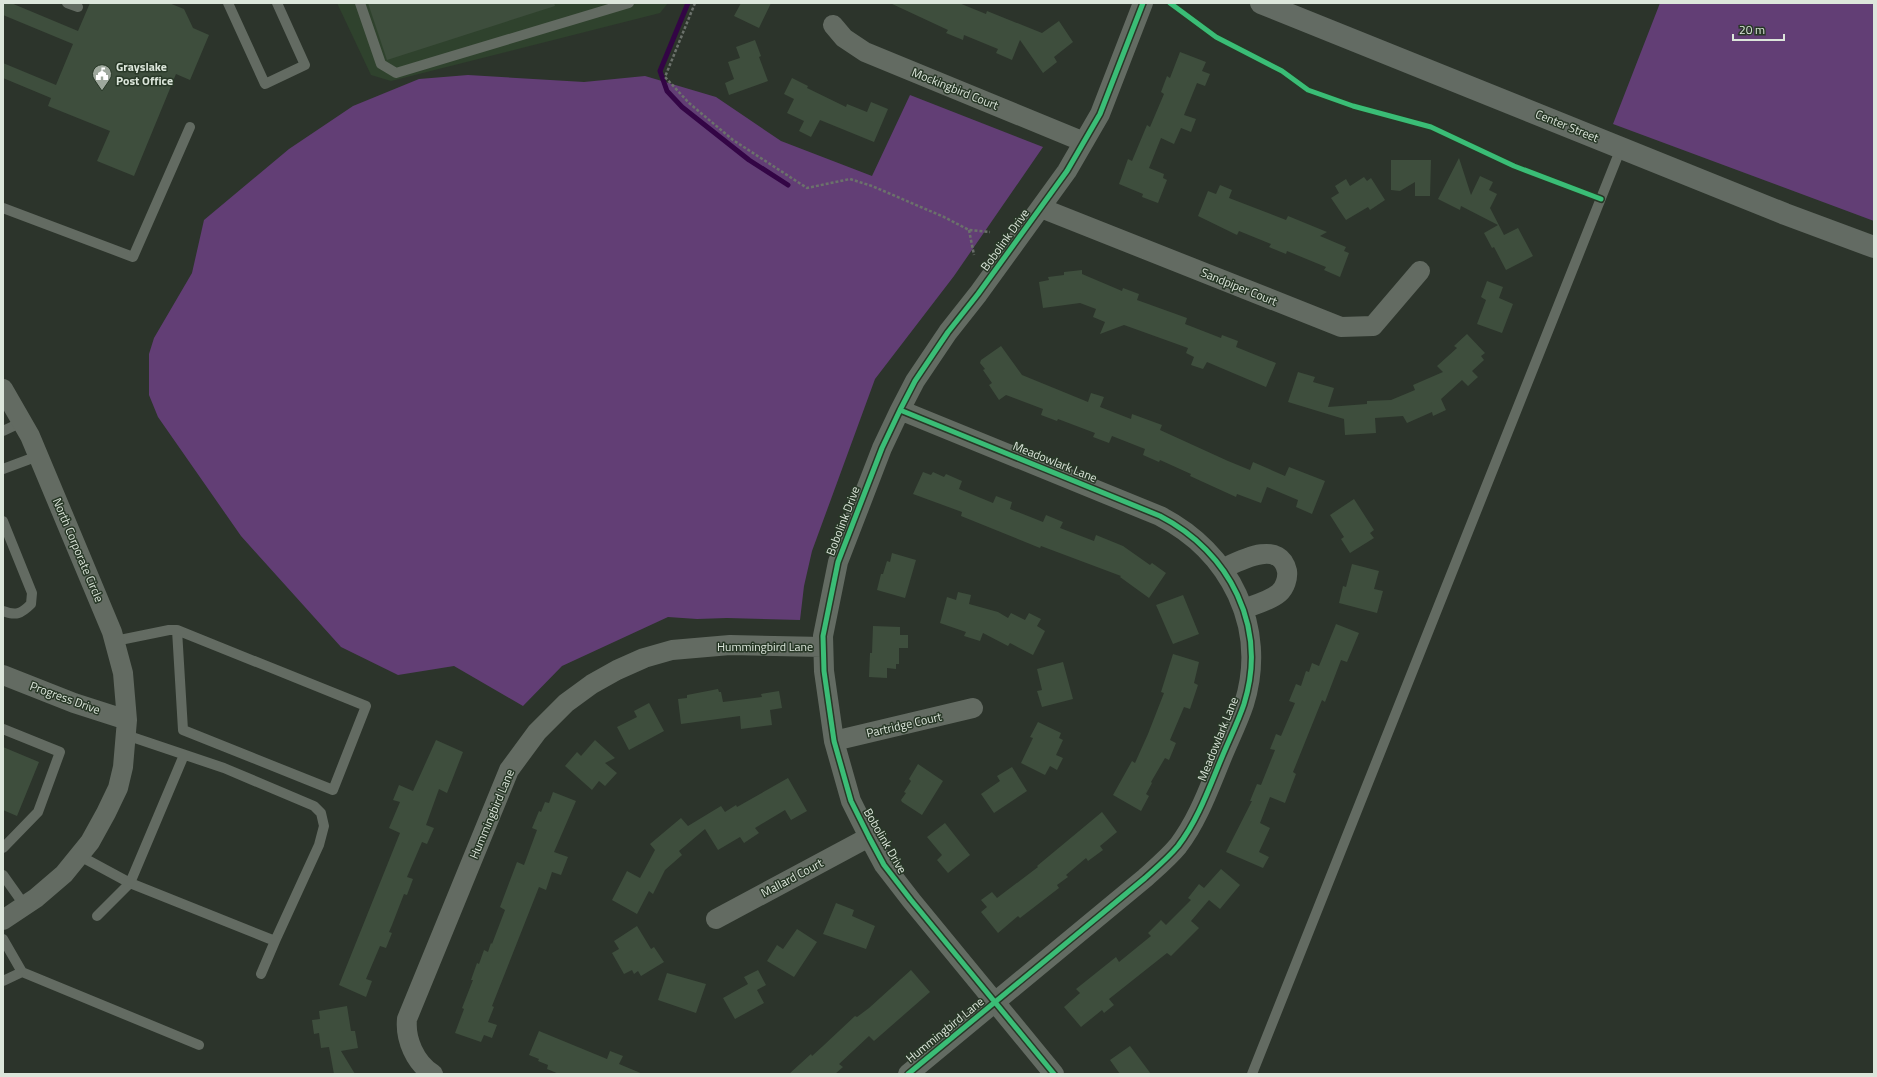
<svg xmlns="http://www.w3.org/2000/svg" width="1877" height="1077" viewBox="0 0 1877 1077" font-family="'Titillium Web',sans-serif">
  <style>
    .built { fill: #2f422d }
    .green { fill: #623e75 }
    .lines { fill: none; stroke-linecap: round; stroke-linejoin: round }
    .stream { stroke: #330545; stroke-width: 5 }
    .building { fill: #3e4e3d }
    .path { stroke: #6b716b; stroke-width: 2.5; stroke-dasharray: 3 2; stroke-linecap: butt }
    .lane { stroke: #636b62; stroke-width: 10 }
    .street { stroke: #636b62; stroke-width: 20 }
    .secondary { stroke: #636b63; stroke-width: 22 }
    .cycleway-casing { stroke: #283827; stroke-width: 8 }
    .cycleway { stroke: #3abd76; stroke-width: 5 }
    .labels { text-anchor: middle; stroke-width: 3; stroke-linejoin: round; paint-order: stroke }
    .poi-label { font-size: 12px; font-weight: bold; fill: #dce6db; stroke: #283827; text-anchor: start }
    .street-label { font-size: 12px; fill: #dce6db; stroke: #283827 }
  </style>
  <rect width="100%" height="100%" fill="#2c342b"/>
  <path class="built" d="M337,3H668L660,13L391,81L371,75Z"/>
  <path class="green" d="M1660,3H1874V221L1613,124Z
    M468,75L584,82L645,76L716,97L781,141L872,176L910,95L1043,147L954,276L875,379L812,551L804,586L800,620L727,618L697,619L668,617L562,666L523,706L454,666L398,675L341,647L241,536L158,417L149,395V354L154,338L192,273L204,220L289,149L353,106L419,79Z"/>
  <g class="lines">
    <path class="stream" d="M688,3L660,71L667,91L682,107L749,160L788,185"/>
  </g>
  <path class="building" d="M3,3H11L78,31L90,3H169L184,9L193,28L209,35L190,80L176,74L134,176L97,161L110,131L48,106L51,98L3,78V63L56,85L73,44L3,15Z
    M368,3H554L555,6L387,60Z
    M741,3H771L759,28L734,16Z
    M890,3H959L986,14L987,11L1042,33L1059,21L1073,42L1054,57L1057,62L1043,73L1020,40L1012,60L996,53L998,49L964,35L963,40L946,33L948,30Z
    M755,40L761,56L759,57L768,81L729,95L725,83L734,79L728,62L740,58L736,47Z
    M1180,52L1206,62L1202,71L1210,74L1205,86L1197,83L1184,115L1196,119L1191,132L1181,128L1174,144L1161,138L1149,168L1164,174L1163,178L1167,180L1158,203L1142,197L1143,194L1119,184L1128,159L1132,161L1147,125L1150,127L1164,94L1161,92L1167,76L1170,78Z
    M792,78L808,86L807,88L846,107L847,104L867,112L871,102L888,109L874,142L820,120L811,137L799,131L804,121L787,113L794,99L784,94Z
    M1459,158L1471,195L1480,176L1493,182L1489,190L1497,194L1490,208L1504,235L1518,228L1533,256L1506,270L1494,247L1492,248L1484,233L1498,225L1461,206L1460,210L1438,199Z
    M1391,160H1431L1430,196H1415V182L1400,191L1391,190Z
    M1364,177L1367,181L1371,178L1385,200L1370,210L1368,207L1346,220L1331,198L1339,193L1335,186L1346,179L1350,186Z
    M1220,185L1232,190L1229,198L1286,220L1288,216L1327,232L1320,236L1346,247L1344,251L1349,253L1340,277L1324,270L1326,267L1287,251L1286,254L1269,247L1271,244L1239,231L1237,235L1198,216L1208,191L1216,194Z
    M1082,270V274L1122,291L1123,288L1139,294L1137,300L1187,318L1185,324L1221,338L1222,335L1238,341L1236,347L1276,363L1266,387L1207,362L1203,369L1191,365L1194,357L1186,353L1188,348L1124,325L1100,334L1105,322L1093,317L1096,309L1080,303L1043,308L1039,282L1049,280L1048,277L1064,275V272Z
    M1487,281L1503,287L1499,298L1513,304L1502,333L1477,324L1486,300L1481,297Z
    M1467,334L1485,353L1481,356L1484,360L1472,371L1478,377L1468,386L1462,380L1441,399L1446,410L1433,416L1432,412L1407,423L1403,416L1375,418L1376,433L1345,435L1344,419L1288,402L1298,372L1315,377L1313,382L1334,388L1328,407L1367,404V401L1391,400L1415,390L1413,385L1443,372L1437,366L1457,348L1454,346Z
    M1001,346L1022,375L1088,402L1091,393L1104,397L1100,407L1131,419L1132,414L1162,425L1160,430L1228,461L1250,470L1253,462L1285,476L1289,467L1325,481L1312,514L1296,507L1298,500L1267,487L1261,503L1237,494L1236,497L1190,476L1191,474L1160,460L1159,462L1143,455L1145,449L1112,436L1109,443L1093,437L1095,433L1058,419L1057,421L1041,415L1043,409L1006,395L999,400L989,385L992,383L983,370L985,369L980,363L981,360Z
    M923,472L931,475L933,472L944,477L946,474L962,481L959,489L993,503L996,496L1012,502L1010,509L1043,522L1046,515L1063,522L1060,528L1094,541L1096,535L1123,546L1150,565L1152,563L1166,573L1149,598L1120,577L1121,576L1041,546L1040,548L961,516L962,512L913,494Z
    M1354,499L1374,530L1370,533L1374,538L1350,553L1341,539L1344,537L1330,515Z
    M892,553L916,560L905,598L877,590L881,574H883L887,561L890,562Z
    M1352,564L1379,571L1374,589L1383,591L1377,613L1339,603L1343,586L1346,587Z
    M958,592L971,595L969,604L998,612L1008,618L1011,613L1025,620L1029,613L1041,619L1037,626L1045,631L1033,655L1010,643L1008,646L983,633L980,641L964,636L966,632L940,623L947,597L956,600Z
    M1183,595L1199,634L1173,644L1156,605Z
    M1336,624L1359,633L1347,662L1341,660L1325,702L1322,700L1293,772L1296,774L1285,803L1270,797L1260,823L1270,828L1259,852L1269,857L1263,868L1226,852L1252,801H1250L1257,784L1261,785L1275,750L1270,749L1276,734L1281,736L1295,703L1289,701L1296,684L1301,686L1306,671L1309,672L1312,663L1319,666Z
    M873,626L900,627V635H908V648H899V664H896V669L887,668V678L869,677L870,653H872Z
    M1173,654L1199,662L1194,683L1198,685L1190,709L1184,707L1170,740L1176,743L1169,760L1165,758L1151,782L1152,783L1146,794L1149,796L1141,811L1113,795L1132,761L1135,763L1148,734L1164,693L1161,692Z
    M1063,662L1073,699L1042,707L1037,691L1042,690L1037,669Z
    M718,689L719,692H721L723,702L762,697L761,694L779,691L782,708L770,710L772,725L741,729L740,716L681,724L678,699L687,698V695Z
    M649,703L664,731L629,750L617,727L637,717L634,711Z
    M1038,722L1061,733L1059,738L1063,740L1056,755L1063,758L1057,770L1050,766L1045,775L1021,763L1033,738L1030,737Z
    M436,740L463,752L447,793L439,789L426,825L434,828L427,844L422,842L407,877L413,879L407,895L404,894L392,925L389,932L392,933L386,948L380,946L366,979L372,981L366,997L339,985L400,833L389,828L400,802L393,800L399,785L413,791Z
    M595,740L615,758L605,763L617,773L605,786L599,781L592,790L565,766L577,752L581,756Z
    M3,747L39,762L17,816L3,810Z
    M918,764L943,781L922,815L902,802L901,800L906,793L904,792L911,781L909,779Z
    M1012,767L1027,791L994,813L981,794L1000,781L997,776Z
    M788,778L807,811L791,820L785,810L755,828L759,833L744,843L740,837L718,850L705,829L679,851L682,855L665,870L653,894L649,891L637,914L612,900L627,871L640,878L655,850L650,844L681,818L688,826L721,806L725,812L736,805L737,807Z
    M553,792L576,801L554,852L568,857L561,875L552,872L546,890L539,887L492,1006L494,1007L488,1022L497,1025L492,1038L484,1035L481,1042L455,1033L464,1009L462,1008L473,980H471L477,963L479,964L484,950L488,952L491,943L492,944L505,910L500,907L517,862L524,865L537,830L532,828L539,811L541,812L545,802L549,803Z
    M1102,812L1117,832L1100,846L1103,850L1088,861L1086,858L1066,875L1068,877L1057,885L1059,888L1020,918L1018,916L998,933L981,912L987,907L981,900L992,892L997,898L1038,867L1037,866Z
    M945,823L970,855L948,873L937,860L942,855L927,837Z
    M1221,869L1240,885L1220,909L1209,900L1191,921L1199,928L1171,956L1167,953L1109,999L1114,1005L1104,1013L1102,1010L1081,1027L1064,1007L1080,993L1076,989L1116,957L1119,962L1151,936L1148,933L1161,920L1166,925L1191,900L1188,898L1199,884L1204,888Z
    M836,903L854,910L852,916L875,926L866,949L823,934Z
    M637,926L651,949L654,947L664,962L641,976L638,971L634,974L632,970L624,974L612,953L619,949L614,941Z
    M797,929L817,942L794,977L767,961L777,945L783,949Z
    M758,970L766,985L757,990L764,1003L735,1019L723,998L748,984L744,977Z
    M911,970L930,992L874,1041L869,1036L839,1064L843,1067L835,1074H789L811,1054L812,1056L823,1046L855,1016L857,1017L869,1008Z
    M667,973L706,984L696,1013L658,1000Z
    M347,1006L351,1031H355L358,1048L341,1051L355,1074H334L329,1047L321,1048L319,1033L314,1034L312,1020L320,1019L319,1011Z
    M539,1031L607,1059L610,1051L623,1056L619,1064L643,1074H559L547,1069L548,1065L538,1061L539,1059L529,1055Z
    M1130,1046L1151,1074H1120L1110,1060Z"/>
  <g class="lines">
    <path class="path" d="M695,3L665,77L689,103L733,140L807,188L850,179L872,186L944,217L969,230L990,232
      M969,230L974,255"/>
    <path class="lane" d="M67,3L78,7
      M228,3L265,84L305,65L277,3
      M360,3L381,64L396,73L629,3
      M3,208L133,257L190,127
      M3,431L22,422
      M3,469L38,456
      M3,521L32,593L31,604C21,614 16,616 3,611
      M115,641L169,630H177L366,706L333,790L183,730L177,630
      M3,729L60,752L38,812L3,848
      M80,856L130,883L275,941L319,845L324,826L321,813L314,806L224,768L126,735
      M3,875L25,906
      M97,916L130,883L184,755
      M3,939L22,972L199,1045
      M261,974L275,941
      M3,981L22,972
      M1252,1074L1621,148"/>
    <path class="street" d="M833,25L844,38L865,52L1084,142
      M1041,208L1341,327L1373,326L1420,271
      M3,389L30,436L112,632L123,673L127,720L123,767L118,788L106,813L90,842L64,874L36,898L3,920
      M900,410L1160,516C1230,552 1268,627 1244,704C1238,722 1229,740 1222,757C1209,788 1198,820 1178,846C1168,858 1156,868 1145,878L908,1074
      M1222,569C1241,560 1280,539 1287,571C1288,578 1285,588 1279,593C1270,601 1254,605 1243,609
      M3,675L74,703L127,720
      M834,741L973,708
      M716,919L869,837
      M433,1074C415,1063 405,1039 407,1019L509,770L537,732L566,703L592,684L617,670L644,658L672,650L730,645L823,647
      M1054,1074L911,900L884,865L869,837L851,801L834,741L824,671L823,636L838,562L882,448L900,410L915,381L948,332L978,294L1067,171L1100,114L1143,3"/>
    <path class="secondary" d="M1261,3L1785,214L1874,247"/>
    <defs>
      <path id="cycleway" d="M1170,3L1216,37L1282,71L1308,90L1353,106L1431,127L1514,166L1601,199
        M900,410L1160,516C1230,552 1268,627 1244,704C1238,722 1229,740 1222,757C1209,788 1198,820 1178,846C1168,858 1156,868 1145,878L908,1074
        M1054,1074L911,900L884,865L869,837L851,801L834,741L824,671L823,636L838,562L882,448L900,410L915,381L948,332L978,294L1067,171L1100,114L1143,3"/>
    </defs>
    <use href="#cycleway" class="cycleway-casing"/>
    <use href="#cycleway" class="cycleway"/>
  </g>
  <defs>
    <symbol id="civic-pin" viewBox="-11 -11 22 30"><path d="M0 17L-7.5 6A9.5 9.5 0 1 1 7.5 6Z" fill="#9ea89d" stroke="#283827"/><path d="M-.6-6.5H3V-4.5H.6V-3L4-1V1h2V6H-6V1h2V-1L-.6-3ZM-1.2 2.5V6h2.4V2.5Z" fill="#fff"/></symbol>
  </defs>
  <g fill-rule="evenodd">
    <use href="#civic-pin" x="91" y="63" width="22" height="30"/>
  </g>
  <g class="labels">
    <g class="poi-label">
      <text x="116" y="71">Grayslake<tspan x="116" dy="14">Post Office</tspan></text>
    </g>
    <g class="street-label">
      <text transform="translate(955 89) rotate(22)" y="4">Mockingbird Court</text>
      <text transform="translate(1567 126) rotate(22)" y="4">Center Street</text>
      <text transform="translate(1005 240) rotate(-54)" y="4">Bobolink Drive</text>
      <text transform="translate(1239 287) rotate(22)" y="4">Sandpiper Court</text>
      <text transform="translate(1055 462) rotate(22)" y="4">Meadowlark Lane</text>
      <text transform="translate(843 521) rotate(-69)" y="4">Bobolink Drive</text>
      <text transform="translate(78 550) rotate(67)" y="4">North Corporate Circle</text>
      <text x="765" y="651">Hummingbird Lane</text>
      <text transform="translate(65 698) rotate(20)" y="4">Progress Drive</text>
      <text transform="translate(904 725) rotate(-13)" y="4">Partridge Court</text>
      <text transform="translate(1218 739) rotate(-68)" y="4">Meadowlark Lane</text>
      <text transform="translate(492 814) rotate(-67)" y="4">Hummingbird Lane</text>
      <text transform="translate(885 841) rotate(60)" y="4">Bobolink Drive</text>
      <text transform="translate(792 878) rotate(-28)" y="4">Mallard Court</text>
      <text transform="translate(945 1030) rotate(-39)" y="4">Hummingbird Lane</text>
    </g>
  </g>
  <rect width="1877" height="1077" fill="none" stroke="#dce6db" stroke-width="8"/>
  <path d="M1733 34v6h51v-6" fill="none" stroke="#dce6db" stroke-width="2"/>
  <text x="1739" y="34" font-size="12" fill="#dce6db" stroke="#283827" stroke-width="3" paint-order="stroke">20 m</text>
</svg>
